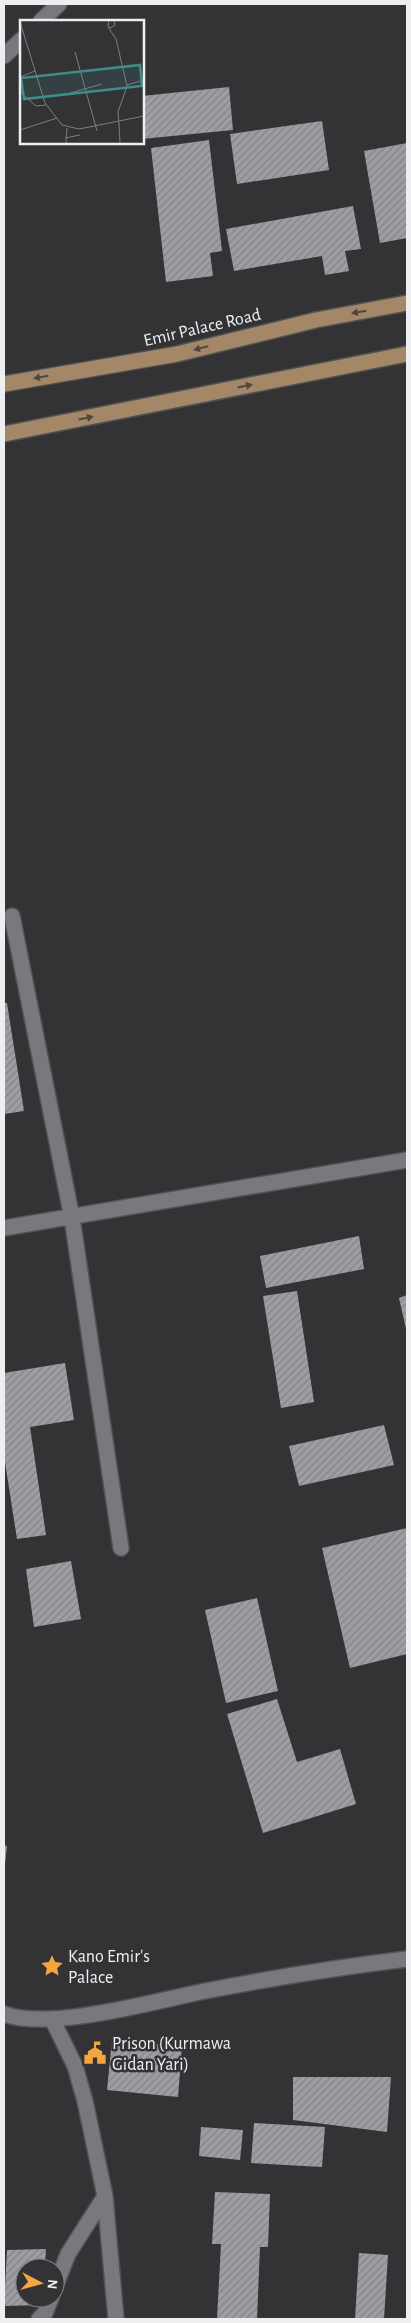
<svg xmlns="http://www.w3.org/2000/svg" width="411" height="2323" viewBox="0 0 411 2323" font-family="'Alegreya Sans',sans-serif">
  <style>
    .building { fill: url(#building-hatch) }
    .lines { fill: none; stroke-linecap: round; stroke-linejoin: round }
    .minor-casing { stroke: #515254; stroke-width: 18 }
    .major-casing { stroke: #515254; stroke-width: 18 }
    .minor { stroke: #79797d; stroke-width: 15 }
    .major { stroke: #a48766; stroke-width: 15 }
    .oneway { fill: #4f4842 }
    .labels { text-anchor: middle; stroke-width: 5; stroke-linejoin: round; paint-order: stroke }
    .street-label { font-size: 18px; fill: #eeeff1; stroke: #333336 }
    .poi-label { font-size: 18px; fill: #eeeff1; stroke: #333336; text-anchor: start }
    .inset-road { fill: none; stroke: #7e7e81; stroke-width: 1 }
    .view { fill: #3c8e88; fill-opacity: 0.15; stroke: #3c8e88; stroke-width: 2.5 }
    .inset-edge { fill: none; stroke: #eeeff1; stroke-width: 2.5 }
  </style>
  <defs>
    <pattern id="building-hatch" width="6" height="6" patternUnits="userSpaceOnUse" patternTransform="scale(1.25)"><rect width="6" height="6" fill="#9d9ea1"/><path d="M-1 1l2-2M0 6l6-6M5 7l2-2" fill="none" stroke="#838486"/></pattern>
  </defs>
  <rect width="100%" height="100%" fill="#333336"/>
  <path class="building" d="M229,87L233,130L142,139V96Z
    M322,121L329,170L237,184L230,134Z
    M209,140L222,251L210,253L213,276L166,282L151,148Z
    M407,143V238L380,243L364,151Z
    M353,206L361,249L345,251L349,271L325,275L322,256L234,271L226,229Z
    M4,1003H7L24,1111L4,1114Z
    M359,1236L364,1269L266,1288L260,1256Z
    M297,1291L314,1402L281,1408L263,1296Z
    M407,1295V1329H406L399,1298Z
    M65,1363L74,1420L30,1427L46,1535L17,1539L4,1456V1373Z
    M384,1425L394,1465L299,1486L289,1446Z
    M407,1528V1654L350,1668L322,1548Z
    M71,1561L81,1619L34,1627L26,1569Z
    M257,1598L278,1691L226,1703L205,1610Z
    M277,1699L297,1762L340,1749L356,1804L263,1833L227,1714Z
    M4,1845L7,1846L5,1864H4Z
    M112,2040L182,2046L178,2097L107,2090Z
    M293,2077H391L387,2132L293,2120Z
    M254,2123L325,2127L322,2167L251,2163Z
    M201,2127L243,2130L240,2160L199,2156Z
    M215,2192L270,2194L268,2247H260L257,2319H217L221,2244H212Z
    M46,2249L45,2268H25V2298H45L44,2305L4,2306L7,2250Z
    M359,2253L388,2255L384,2319H355Z"/>
  <g class="lines">
    <defs>
      <path id="minor" d="M41,21L59,4
        M4,56L21,40
        M12,916L72,1218L121,1548
        M4,1228L407,1160
        M4,2014C50,2031 155,2001 205,1991C272,1978 340,1967 407,1959
        M52,2019L75,2066L85,2101L105,2196L116,2319
        M55,2287L68,2254L105,2196
        M39,2319L45,2313L51,2298"/>
      <path id="major" d="M4,384L177,354L316,320L407,303
        M4,434L407,354"/>
    </defs>
    <use href="#minor" class="minor-casing"/>
    <use href="#major" class="major-casing"/>
    <use href="#minor" class="minor"/>
    <use href="#major" class="major"/>
  </g>
  <defs><path id="oneway-solid" d="M-6-.8H1V-3.2L6.5 0L1 3.2V.8H-6Z" transform="scale(1.25)"/></defs>
  <g class="oneway">
    <use href="#oneway-solid" transform="translate(359 312) rotate(170)"/>
    <use href="#oneway-solid" transform="translate(201 348) rotate(166)"/>
    <use href="#oneway-solid" transform="translate(41 377) rotate(170)"/>
    <use href="#oneway-solid" transform="translate(245 386) rotate(-11)"/>
    <use href="#oneway-solid" transform="translate(86 418) rotate(-11)"/>
  </g>
  <defs>
    <symbol id="sight-bare" viewBox="-9 -9 18 18"><path d="M0-6L1.8-2.2L6-1.7L2.9 1.2L3.7 5.4L0 3.3L-3.7 5.4L-2.9 1.2L-6-1.7L-1.8-2.2Z" fill="#f2a541" stroke="#333336" stroke-width="2.5" paint-order="stroke"/></symbol>
    <symbol id="civic-bare" viewBox="-9 -9 18 18"><path d="M-.6-6.5H3V-4.5H.6V-3L4-1V1h2V6H-6V1h2V-1L-.6-3ZM-1.2 2.5V6h2.4V2.5Z" fill="#f2a541" stroke="#333336" stroke-width="2.5" paint-order="stroke"/></symbol>
  </defs>
  <g fill-rule="evenodd">
    <use href="#sight-bare" x="36" y="1950" width="32" height="32"/>
    <use href="#civic-bare" x="79" y="2037" width="32" height="32"/>
  </g>
  <g class="labels">
    <g class="street-label">
      <text transform="translate(202 327) rotate(-13)" y="6">Emir Palace Road</text>
    </g>
    <g class="poi-label">
      <text x="68" y="1962">Kano Emir's<tspan x="68" dy="21">Palace</tspan></text>
      <text x="112" y="2049">Prison (Kurmawa<tspan x="112" dy="21">Gidan Yari)</tspan></text>
    </g>
  </g>
  <g transform="translate(20 20)">
    <rect width="124" height="124" fill="#333336"/>
    <path class="inset-road" d="M89,0L88,6L91,8L95,5L94,0M0,2L25,83L42,105L59,109L124,96M88,7L96,19L107,66L98,92L99,105M55,32L77,111M0,57L15,51M107,65L124,60M0,72L16,86L26,85M50,73L82,64M99,104L100,123M0,110L37,98M45,118L60,115M46,123L47,108"/>
    <path class="view" d="M120,45L122,66L4,79L1,58Z"/>
    <rect width="124" height="124" class="inset-edge"/>
  </g>
  <rect width="411" height="2323" fill="none" stroke="#eeeff1" stroke-width="10"/>
  <g transform="translate(40 2283) rotate(96)"><circle r="24" fill="#333336" stroke="#7e7e81"/>
  <path d="M0-4L9 19L0 12L-9 19Z" fill="#f2a541"/>
  <text y="-8" font-size="14" font-weight="bold" text-anchor="middle" fill="#eeeff1">N</text>
  </g>
</svg>
